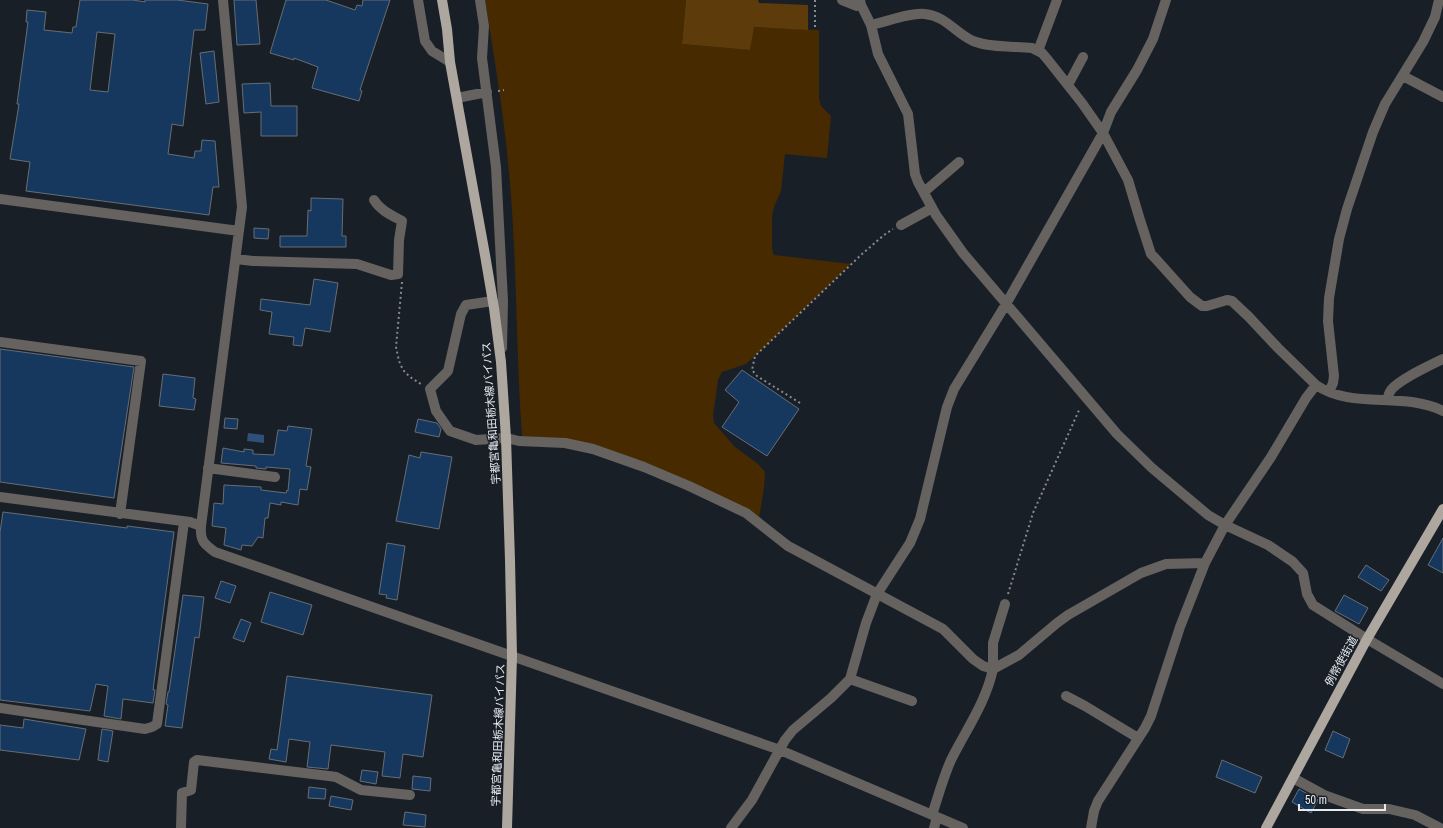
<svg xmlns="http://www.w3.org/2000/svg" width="1443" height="828" viewBox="0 0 1443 828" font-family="'Archivo Narrow','Noto Sans JP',sans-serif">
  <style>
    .green { fill: #482a01 }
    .forest { fill: #5e3b0a }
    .water { fill: #2e5078 }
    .building { fill: #17385e; stroke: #666d75; fill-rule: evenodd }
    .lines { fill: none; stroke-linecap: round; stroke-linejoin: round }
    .path { stroke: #868b91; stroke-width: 2; stroke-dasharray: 2 3; stroke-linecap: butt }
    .minor { stroke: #65625f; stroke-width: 10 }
    .major { stroke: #aea79f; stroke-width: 10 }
    .labels { text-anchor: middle; stroke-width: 3; stroke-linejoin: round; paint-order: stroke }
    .street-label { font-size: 11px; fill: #e7ebf0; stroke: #191f26 }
  </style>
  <rect width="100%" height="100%" fill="#191f26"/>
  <path class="green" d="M485,0H686L682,44L750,50L753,27L819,30V99L821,106L831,116L827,158L785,154L781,191L774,207L772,216V250L774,255L851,264L755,356L746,364L722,372L718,380L713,416L714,423L735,447L758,464L765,472L764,488L759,518L632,460L524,439L522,435C516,351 517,267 510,183C505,122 495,61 485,0Z"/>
  <path class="forest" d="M686,0H758L759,3L808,5V30L754,27L750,50L682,44Z"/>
  <path class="water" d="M248,433L264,435V443L247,441Z"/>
  <path class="building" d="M80,0H133L145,2V0H177L208,4L205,30H194L183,126L172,124L168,154L194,158L195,151H201L202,140L215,141L219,187H213L209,215L26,191L30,162L10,159L19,104H17L28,22H26L27,10L46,12L44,30L72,33L73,27H76ZM97,32L115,34L108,92L90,90Z
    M234,0H256L260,44L237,45Z
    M286,0H326L355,10L357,5L362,6L363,0H390L360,90L362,91L359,101L312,88L318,67L294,58V60L270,53Z
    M214,51L219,102L206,104L200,53Z
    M270,83L271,106H297V136H261V112L244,113L242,84Z
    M311,198L343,199L342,236H346V247H280V236H307L308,210L311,211Z
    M254,228L269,229L268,239L254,238Z
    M314,279L338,283L330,332L305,328L302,346L293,345L294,337L269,334L272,312L260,310L261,299L310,305Z
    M0,349L134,367L114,498L0,482Z
    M742,370L799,409L767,456L722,427L739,402L725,390Z
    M163,374L195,378L193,398L196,399L194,410L159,406Z
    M225,418L238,419L237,429L224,428Z
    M418,419L437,423L441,429L439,437L415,432Z
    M288,426L312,429L306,466L311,467L307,490L300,489L298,505L281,502V505L270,503L268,518H265L263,538L258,537L252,546L242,545L241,550L224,545L226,528L212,526L214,503L223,504L224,485L261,487V490L286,493L287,490L288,491L290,469L266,467V469L256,468V466L221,463L223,448L244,452V449L253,450V454L274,455L278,430L287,431Z
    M421,452L452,457L439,529L396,521L409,455L420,458Z
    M3,512L127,528V526L174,532L153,690H155L153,703L123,699L121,719L104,716L108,686L96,684L90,711L0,700V532Z
    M1443,538V573L1428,565Z
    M387,543L405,546L397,600L386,598L387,595L379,594Z
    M1366,565L1389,580L1381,591L1358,577Z
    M221,581L236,586L230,603L215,598Z
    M270,592L312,605L303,635L261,622Z
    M183,595L204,597L199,638L195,637L182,728L165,726L168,705L166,704L168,692H169Z
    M1344,595L1368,608L1359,624L1335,611Z
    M241,619L251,623L244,642L233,638Z
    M287,676L432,695L423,757L403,754L400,778L382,776L385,752L331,745L328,769L307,767L310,742L289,739L286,762L269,759L271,749L277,750Z
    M24,719L86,729L79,760L0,750V725L23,728Z
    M102,729L113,731L108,762L98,760Z
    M1333,731L1350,739L1343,758L1325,750Z
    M1222,760L1262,777L1255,793L1216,777Z
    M362,770L378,772L376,784L360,781Z
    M413,776L431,778L430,791L412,789Z
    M309,787L326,789L325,799L308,798Z
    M1299,789L1318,800L1311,813L1292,802Z
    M331,796L353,800L351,810L329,806Z
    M405,812L426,815L425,827L403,825Z"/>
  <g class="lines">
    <path class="path" d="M815,0V29
      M498,91L504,90
      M402,282L396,347L399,361L403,370L410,377L421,384
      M800,403L757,376L752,370L755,356L862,254L884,235L893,229
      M1008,594L1033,513L1080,408"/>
    <path class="minor" d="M223,0L242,207L201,526C200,541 204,544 215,552L780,750L963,828
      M418,0L425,41L432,51L450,62
      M480,0L484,26L482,58L496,167L503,301L502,348
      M842,0L857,6L861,5
      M860,0L861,5L871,25L878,54L908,114L915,174L918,182L936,215L963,253L1117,434L1152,468L1208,515L1225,525L1268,545L1293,562L1303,573L1307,594L1313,605L1367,639L1443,684
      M871,25C886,22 911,12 925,14C946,16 955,33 973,41C991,48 1013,46 1032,48L1042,53L1048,60L1082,103L1103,133L1128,180L1140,220L1151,254L1155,258L1190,297L1202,306H1207L1227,300L1232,301L1249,317L1278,348L1316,385C1352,410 1403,391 1443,411
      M1038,51L1057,0
      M1403,76L1443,97
      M1068,85L1083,57
      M457,98L487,92
      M924,192L959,162
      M0,199L239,231
      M901,225L932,208
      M236,259L253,261L357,264L391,275L398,274L399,240L402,221C391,215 380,210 374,200
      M493,301L466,305L461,314L448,371L430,389L436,411L450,431L476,440L506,438L519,441L565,443L593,449L644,467L689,486L746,513L788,546L943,629L973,659L983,666L993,669V643L1005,604
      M0,342L141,361L120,514
      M1329,392L1333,383L1334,376L1328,321L1329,298L1339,239L1347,209L1373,132L1385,104L1423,42L1435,17L1439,0
      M1388,399C1388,396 1389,393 1391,390C1400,379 1429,366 1443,359
      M208,468L275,477
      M0,497L190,522L201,526
      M850,679L912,701
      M1066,696L1085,706L1138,738
      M0,708L145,729L152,727L157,724L184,522
      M1293,778L1324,795L1363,809H1389L1415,815L1440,828
      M932,815C938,797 943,778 951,760C966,730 986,702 993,669L1019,655L1057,623L1068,615L1141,573L1166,564L1205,563
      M181,828L182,793L191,790L194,762L197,760L329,776L336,777L361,790L410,795
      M731,828L752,800L785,740L793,730L831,698L850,679L866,623L877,594L910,543L920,519L947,407L954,389L1006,304L1103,133L1111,112L1137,70L1153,39L1166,0
      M934,828L937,817
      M1091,828L1094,811L1098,801L1145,728L1151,716L1180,627L1205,563L1225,525L1271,457L1306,398L1316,385"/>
    <path class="major" d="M442,0L447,29L450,62L485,255L494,308L501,362L506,438L510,560L512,656L507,828
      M1266,828L1367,639L1443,509"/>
  </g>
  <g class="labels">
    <g class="street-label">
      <text transform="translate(491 413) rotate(-94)" y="4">宇都宮亀和田栃木線バイパス</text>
      <text transform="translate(1341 661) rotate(-61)" y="4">例幣使街道</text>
      <text transform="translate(498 735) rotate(-88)" y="4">宇都宮亀和田栃木線バイパス</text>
    </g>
  </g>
  <path d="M1299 804v6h86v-6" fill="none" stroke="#e7ebf0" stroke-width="2"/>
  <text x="1305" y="804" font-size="12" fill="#e7ebf0" stroke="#191f26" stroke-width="3" paint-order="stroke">50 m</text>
</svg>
